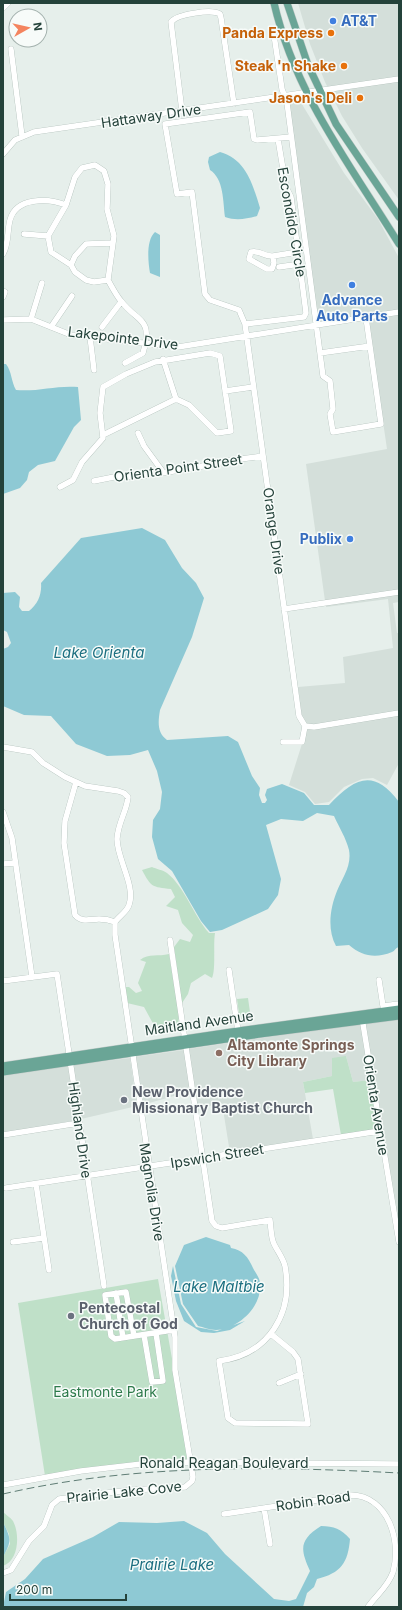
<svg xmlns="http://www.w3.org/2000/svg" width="402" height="1610" viewBox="0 0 402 1610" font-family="Inter,sans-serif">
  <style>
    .built { fill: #d4dfda }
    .green { fill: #bfe0c8 }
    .water { fill: #8ec9d4 }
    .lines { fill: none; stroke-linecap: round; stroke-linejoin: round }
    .minor-casing { stroke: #a8b8b2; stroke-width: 6 }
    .major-casing { stroke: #c2cac8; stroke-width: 8 }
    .minor { stroke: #fff; stroke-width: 5.5 }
    .major { stroke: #6aa596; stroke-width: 7 }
    .rail { stroke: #5f7d75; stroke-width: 1; stroke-dasharray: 8 4; stroke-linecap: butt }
    .shop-dot { fill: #3f7fe0; stroke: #f7fbf9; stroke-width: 1.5 }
    .food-dot { fill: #e8710a; stroke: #f7fbf9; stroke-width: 1.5 }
    .education-dot { fill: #8d6e63; stroke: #f7fbf9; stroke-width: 1.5 }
    .worship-dot { fill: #6b7280; stroke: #f7fbf9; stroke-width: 1.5 }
    .labels { text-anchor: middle; stroke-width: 3; stroke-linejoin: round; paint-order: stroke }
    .shop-label { font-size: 14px; font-weight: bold; fill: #366cbe; stroke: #f7fbf9; text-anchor: start }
    .food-label { font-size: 14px; font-weight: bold; fill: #c56008; stroke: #f7fbf9; text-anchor: end }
    .street-label { font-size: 14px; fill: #24423a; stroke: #f7fbf9 }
    .education-label { font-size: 14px; font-weight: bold; fill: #785e54; stroke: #f7fbf9; text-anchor: start }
    .worship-label { font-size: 14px; font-weight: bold; fill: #5b616d; stroke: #f7fbf9; text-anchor: start }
    .park-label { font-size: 14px; fill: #2d7a4b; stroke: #f7fbf9 }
    .water-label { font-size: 15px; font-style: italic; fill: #1c6f80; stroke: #f7fbf9 }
  </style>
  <rect width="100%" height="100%" fill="#e6efeb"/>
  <path class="built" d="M298,3H399V200L362,148L342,116L325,82L310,44Z
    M299,96L303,106L344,173L378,219L399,258V310L318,322L288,98Z
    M399,314V590L325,601L306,464L387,449L368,319Z
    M399,594V602L393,603L397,633H399V711L314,725L306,724L302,718L298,687L345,683L343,657L393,648L388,599L326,607V605Z
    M399,715V763L387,785L373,778L362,779L344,787L329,802L315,804L305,792L289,785L307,728L314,729Z
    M399,1018V1228L365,1022Z
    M361,1023L370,1080L353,1082L346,1056L332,1076L303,1082L313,1139L230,1153L222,1103L201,1108L197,1103L189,1049Z
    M184,1050L191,1097L190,1095L174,1096L142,1105L134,1057Z
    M130,1058L137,1106L81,1119L73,1065Z
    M68,1066L77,1120L3,1133V1076Z"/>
  <path class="green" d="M152,867C156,869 163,870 167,873C184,886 194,916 209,933H215C213,945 216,969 212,978L205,974L191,983L188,994L182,1003L174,947L180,939L190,942L193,935L182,923L178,910L166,906L175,897L171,889C152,887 151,887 142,870Z
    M169,954L179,1016L178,1027L161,1032L156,1029L144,1007L127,1003L125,987H129L136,993L142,991L138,983L146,962L140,960C149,953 158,957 169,954Z
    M248,998L251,1019L240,1021L237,999Z
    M346,1056L353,1082L370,1080L378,1129L341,1135L333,1089L305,1093L303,1082L332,1076V1058Z
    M158,1279L190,1461L45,1476L18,1303Z
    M3,1512C6,1515 10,1517 13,1521C20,1534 19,1560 3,1566V1557L10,1544L9,1534L3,1522Z"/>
  <path class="water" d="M220,152C246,159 253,185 260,208L257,216C246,219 236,221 225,217C223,202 224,179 210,170L208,162L209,157Z
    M155,232L160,235V277L150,273C148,262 146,240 155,232Z
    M3,364H6C12,372 11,381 16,390C37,392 57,385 78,387L81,420L74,427L55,461L38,465L29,472L27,480L20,488L3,494Z
    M142,528L165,540L182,568L196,583L204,598L192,637L160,710C158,722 157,733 167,740L228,736L238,742L252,776L260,788L259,795L262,803H265L267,800L265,795L267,789L282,784L304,793L314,805H329C355,778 373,768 399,802V947C395,948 395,951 392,952C375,959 362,956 349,945L336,946C327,930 330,908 337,891C342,878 352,866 349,850C346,838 339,827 334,816L317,813L303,821L281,819L266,825L281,879L278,895L268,909L222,930L210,932L201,921L172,871L158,859L152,837L153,820L160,809L162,792L157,771L148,750L130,755L107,756L76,744L51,716L24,715L3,706V649L8,647L11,643L7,632L3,630V593L15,592L20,597L19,607L22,611H29C38,604 42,594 41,583L81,538Z
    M206,1237L230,1245L231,1248C243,1250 248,1257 253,1268C255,1272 259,1277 260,1282C263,1306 239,1329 216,1330C210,1330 203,1327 198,1326L183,1304L175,1266L184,1245Z
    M173,1266L181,1304L196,1327L217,1331L245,1321L230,1330L214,1333L201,1332L184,1321L176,1301L171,1276Z
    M184,1521L207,1533L225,1554L274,1599L289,1601L296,1599L310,1571C300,1549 299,1540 321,1526C334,1526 341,1529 350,1539C348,1563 341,1573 317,1579L314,1587L307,1593L303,1607H3L6,1592L25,1579L43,1559L93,1537L119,1522L157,1523Z
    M3,1522C11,1539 12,1540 3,1557Z"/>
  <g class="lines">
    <defs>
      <path id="minor" d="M3,8L8,3
        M274,35L282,89L287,103L323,376L330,381L333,409L330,414L333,432L381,424L366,318
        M11,49L22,136
        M182,111L171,22C177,14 212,9 220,14L221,18L234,104
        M278,139L286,187L291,197L306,313L304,317L245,324L239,310L210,300L205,294L192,192L177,194L165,124L250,112L254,139L257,140L291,137
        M3,154L15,140L34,132L399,79
        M95,165L104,171L108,184L107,209L114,236L108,280L94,282L86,280L75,272L71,265L51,252L48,236L66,205L75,177L82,168Z
        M24,234L48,236
        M3,254C9,244 7,231 10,220C16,197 48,198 66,205
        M273,256L274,263L272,269H267L249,259L251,252C261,250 264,257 273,256L298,252
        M71,265L75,256L86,244L113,243
        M279,267L300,264
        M108,280C112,287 116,295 121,301C139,324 153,317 143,353L125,363
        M3,291L5,292L3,297
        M31,319L42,283
        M3,320L31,319L71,335L178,347L399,312
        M245,324L299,716L305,726
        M51,327L72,296
        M102,327L121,302
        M90,337L94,370
        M320,353L370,346
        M225,391L253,387
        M138,433L144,446L163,472
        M103,435L176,399
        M94,481L119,476L137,477L198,467L225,461L263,456
        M60,487L73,480L82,462L103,438L100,413L103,387L126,374L155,362L210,353L220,356L231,431L217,433L189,405L176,399L163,359
        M284,609L399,592
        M305,726L314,727L399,713
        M283,742H302L305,726
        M3,747L32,752L43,763L65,777L85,786L118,791L124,793L128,797C127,811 118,822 117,839C117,859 136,886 129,905C127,912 119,916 115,922V935L175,1337V1370L193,1477L192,1481L185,1487L131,1490L59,1499L52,1505L44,1526L29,1541L11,1570L3,1573
        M76,782L65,821L64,843L75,915C82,923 90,919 99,919C105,919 110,920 115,922
        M3,812L12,838L32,977
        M3,864L15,863
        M170,940L212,1221L216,1226L222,1228L270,1220C271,1228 271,1238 274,1244C278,1252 283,1258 285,1266C294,1314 268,1355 219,1361L228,1418L235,1423L308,1424L298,1359L293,1352L271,1334
        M229,970L238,1031
        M379,980L383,1006L399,1004
        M3,981L57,974L104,1286
        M362,1018L399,1242
        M3,1135L79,1123
        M36,1184L49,1270
        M6,1188L380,1131
        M13,1242L44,1238
        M116,1293L123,1338
        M144,1335L152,1382L163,1381L156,1333
        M134,1336L126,1292L105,1295L111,1336L115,1339L173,1330
        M279,1383L301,1374
        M3,1485L81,1471L159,1462L399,1464
        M264,1508L270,1544
        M224,1514L351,1495C388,1496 402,1541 393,1572C388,1587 376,1595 368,1607"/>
      <path id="major" d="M274,3C295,94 351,166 399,244
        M287,3L308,65L336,124L399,217
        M3,1066L238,1031L399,1009
        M3,1072L260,1034L399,1016"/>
    </defs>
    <use href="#minor" class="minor-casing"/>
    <use href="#major" class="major-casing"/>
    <use href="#minor" class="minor"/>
    <use href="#major" class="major"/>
    <path class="rail" d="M3,1494C133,1464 267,1466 399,1473"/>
  </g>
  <g class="shop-dot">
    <circle cx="333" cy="21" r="4"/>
    <circle cx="352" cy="285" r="4"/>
    <circle cx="350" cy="539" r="4"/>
  </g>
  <g class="food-dot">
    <circle cx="331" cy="33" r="4"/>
    <circle cx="344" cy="66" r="4"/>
    <circle cx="360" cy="98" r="4"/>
  </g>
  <circle class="education-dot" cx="219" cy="1053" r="4"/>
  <g class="worship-dot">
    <circle cx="124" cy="1100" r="4"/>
    <circle cx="71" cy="1316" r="4"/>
  </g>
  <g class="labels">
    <g class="shop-label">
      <text x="341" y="26">AT&amp;T</text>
      <text x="352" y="305" text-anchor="middle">Advance<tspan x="352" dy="16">Auto Parts</tspan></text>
      <text x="342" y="544" text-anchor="end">Publix</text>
    </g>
    <g class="food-label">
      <text x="323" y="38">Panda Express</text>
      <text x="336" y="71">Steak 'n Shake</text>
      <text x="352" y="103">Jason's Deli</text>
    </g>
    <g class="street-label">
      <text transform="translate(151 116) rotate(-8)" y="5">Hattaway Drive</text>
      <text transform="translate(292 222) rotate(80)" y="5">Escondido Circle</text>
      <text transform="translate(123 338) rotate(7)" y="5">Lakepointe Drive</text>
      <text transform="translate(178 468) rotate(-8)" y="5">Orienta Point Street</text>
      <text transform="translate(274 531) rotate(82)" y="5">Orange Drive</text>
      <text transform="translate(199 1023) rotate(-8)" y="5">Maitland Avenue</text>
      <text transform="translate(376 1105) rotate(81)" y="5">Orienta Avenue</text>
      <text transform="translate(80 1130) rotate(82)" y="5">Highland Drive</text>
      <text transform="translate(217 1156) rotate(-9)" y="5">Ipswich Street</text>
      <text transform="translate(152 1192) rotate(81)" y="5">Magnolia Drive</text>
      <text x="224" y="1468">Ronald Reagan Boulevard</text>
      <text transform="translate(124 1492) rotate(-6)" y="5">Prairie Lake Cove</text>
      <text transform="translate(313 1501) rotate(-8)" y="5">Robin Road</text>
    </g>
    <g class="education-label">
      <text x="227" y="1050">Altamonte Springs<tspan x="227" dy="16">City Library</tspan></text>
    </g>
    <g class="worship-label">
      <text x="132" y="1097">New Providence<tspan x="132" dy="16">Missionary Baptist Church</tspan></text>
      <text x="79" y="1313">Pentecostal<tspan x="79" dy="16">Church of God</tspan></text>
    </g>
    <g class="park-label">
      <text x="105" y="1397">Eastmonte Park</text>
    </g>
    <g class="water-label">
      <text x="99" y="658">Lake Orienta</text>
      <text x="219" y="1292">Lake Maltbie</text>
      <text x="172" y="1570">Prairie Lake</text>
    </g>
  </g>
  <rect width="402" height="1610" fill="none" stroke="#24423a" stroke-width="8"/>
  <g transform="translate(28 28) rotate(82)"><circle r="19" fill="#f7fbf9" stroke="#a3b1ad"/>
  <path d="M0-3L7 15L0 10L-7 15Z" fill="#f4845f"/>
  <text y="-6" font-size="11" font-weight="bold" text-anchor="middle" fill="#24423a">N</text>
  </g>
  <path d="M10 1594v6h116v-6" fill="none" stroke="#24423a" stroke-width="2"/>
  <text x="16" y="1594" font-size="12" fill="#24423a" stroke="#f7fbf9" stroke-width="3" paint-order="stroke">200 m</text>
</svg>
